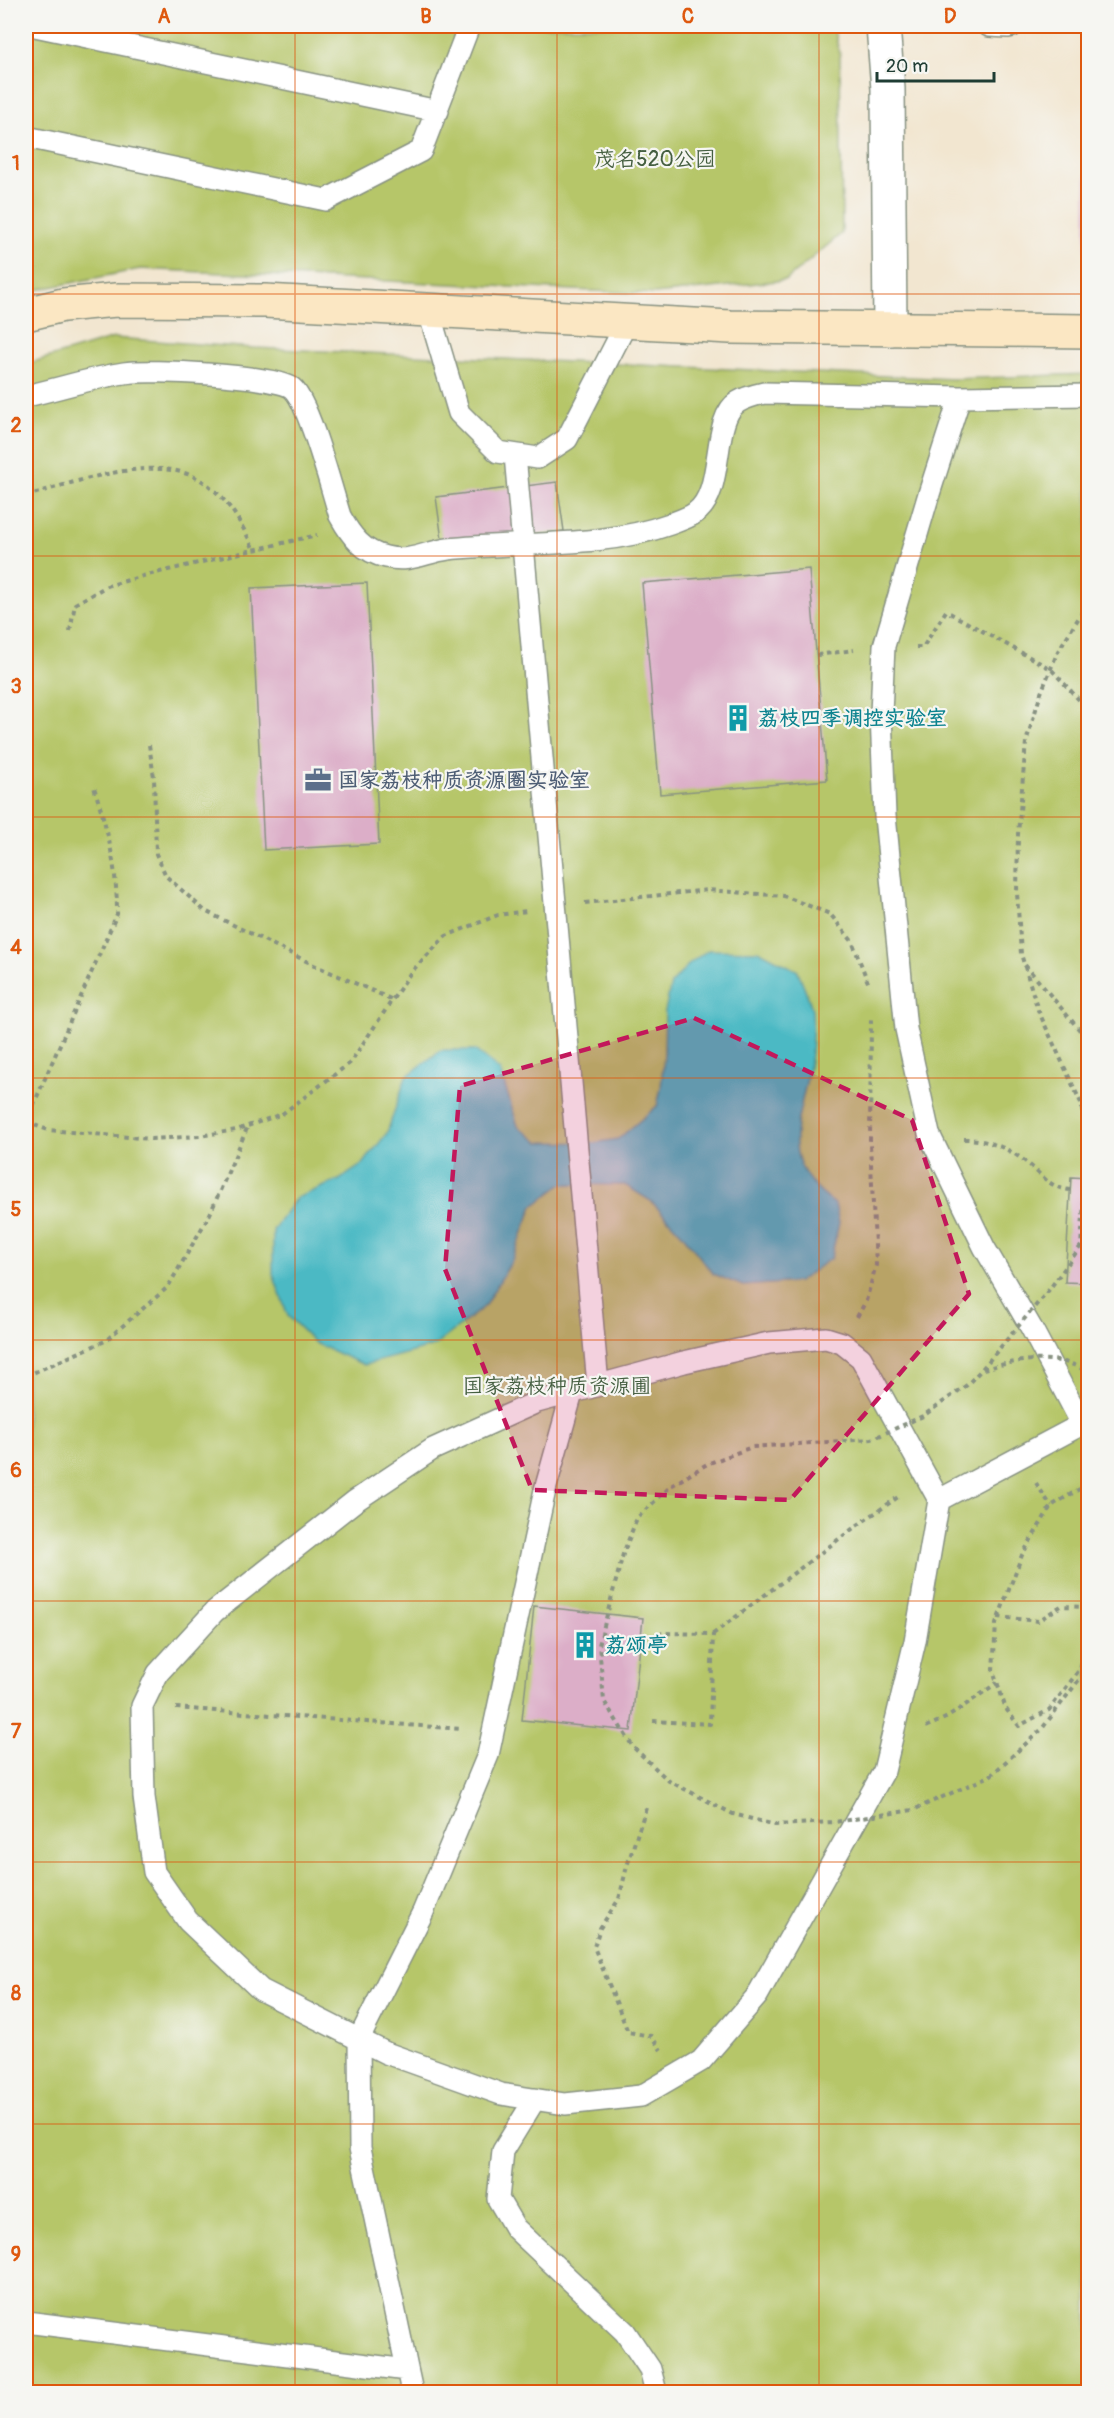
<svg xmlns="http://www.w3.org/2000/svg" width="1114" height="2418" viewBox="0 0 1114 2418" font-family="Pangolin,'LXGW WenKai TC',sans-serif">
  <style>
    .green { fill: #b6c669; stroke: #6a824e; stroke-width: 1.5 }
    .water { fill: #4bb9c4; stroke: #357b7c; stroke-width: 1.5 }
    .building { fill: #dcaec8 }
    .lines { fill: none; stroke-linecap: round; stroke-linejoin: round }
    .service-casing { stroke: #889282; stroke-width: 24 }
    .tertiary-casing { stroke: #889282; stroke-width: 36 }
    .secondary-casing { stroke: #889282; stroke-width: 36 }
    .path { stroke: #889282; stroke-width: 4; stroke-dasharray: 4.5 4.5; stroke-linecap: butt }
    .service { stroke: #fff; stroke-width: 21 }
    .tertiary { stroke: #fff; stroke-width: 33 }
    .secondary { stroke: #fbe7c3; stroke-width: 33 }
    .path-bridge { stroke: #889282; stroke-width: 4; stroke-dasharray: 4.5 4.5; stroke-linecap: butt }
    .marked { fill: #c2185b; fill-opacity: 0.2; stroke: #c2185b; stroke-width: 4.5; stroke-dasharray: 12 8; stroke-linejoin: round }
    .grid { fill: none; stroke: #de580e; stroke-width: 1.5; stroke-opacity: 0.55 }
    .labels { text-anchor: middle; stroke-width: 4.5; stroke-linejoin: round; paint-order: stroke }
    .park-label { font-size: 21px; fill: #455f41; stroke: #f6f6f2 }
    .culture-label { font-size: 21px; font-weight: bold; fill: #0d838f; stroke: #f6f6f2; text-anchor: start }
    .service-label { font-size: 21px; font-weight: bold; fill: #4e5e75; stroke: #f6f6f2; text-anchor: start }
    .neatline { fill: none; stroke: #de580e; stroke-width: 2 }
    .grid-label { font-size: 20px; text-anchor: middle; font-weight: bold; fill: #de580e }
  </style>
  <rect width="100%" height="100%" fill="#f6f6f2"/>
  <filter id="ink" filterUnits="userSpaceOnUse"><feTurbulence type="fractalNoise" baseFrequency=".0167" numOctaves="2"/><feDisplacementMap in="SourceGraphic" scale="12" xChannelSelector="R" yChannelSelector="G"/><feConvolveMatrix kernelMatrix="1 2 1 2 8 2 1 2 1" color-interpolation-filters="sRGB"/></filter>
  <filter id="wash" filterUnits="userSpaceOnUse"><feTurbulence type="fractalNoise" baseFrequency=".008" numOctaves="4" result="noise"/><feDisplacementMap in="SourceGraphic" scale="24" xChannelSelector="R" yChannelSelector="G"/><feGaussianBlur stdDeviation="1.35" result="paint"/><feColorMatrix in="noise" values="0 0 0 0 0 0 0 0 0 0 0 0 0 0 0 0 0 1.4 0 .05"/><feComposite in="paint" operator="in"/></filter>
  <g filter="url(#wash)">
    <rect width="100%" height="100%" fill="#f2e6d0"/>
    <path class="green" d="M26,26H833L840,55L842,233L786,280L655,294L140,269L26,292Z
      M114,338L254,348L953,379L1088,374V2392H26V364Z"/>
    <path class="water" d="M708,950L760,951L798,971C802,983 810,998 812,1011C813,1024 812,1040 811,1053C805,1116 769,1157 835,1204L839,1223L831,1258L798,1282L743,1286L713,1274L682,1234L651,1201L625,1185L562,1184L533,1206L512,1261L484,1307L434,1346L364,1365L315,1343L288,1316L273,1274V1230L296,1198L339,1180L363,1164L387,1133L406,1077L441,1050H475L500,1071L518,1126L539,1142L594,1143L618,1139L657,1106L661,1088L664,1054L665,1011L671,984L690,963Z"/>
    <g id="blocks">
      <path class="building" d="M1086,149H1088V254H1085Z
        M557,482L564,531L443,547L436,497Z
        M809,569L827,780L660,794L642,583Z
        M367,583L379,844L264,850L251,588Z
        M1071,1177L1088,1178V1283L1065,1282Z
        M534,1606L643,1618L631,1731L522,1720Z"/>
    </g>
  </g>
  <g filter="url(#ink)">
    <use href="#blocks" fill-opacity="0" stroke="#889282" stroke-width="1.5"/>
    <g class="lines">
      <defs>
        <path id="service" d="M35,26L438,111
          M989,26L1008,27L1012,26
          M26,137L326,200L421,151L469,26
          M429,312L459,413L498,452L538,458L567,439L627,322
          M26,396C58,389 91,378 124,373C148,369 275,375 292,388C309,402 332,491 340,516C351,536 363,552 386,557C411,563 425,552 448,549C521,541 600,549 670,524C678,521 688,518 695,513C726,492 710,419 738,402C746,397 755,395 764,393L960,397L1088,395
          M960,397L928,497L884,646L881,714L885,816L906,1029L929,1134L984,1247L1032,1329L1082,1424
          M515,455L598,1385
          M826,1338L842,1343L861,1358L939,1500L915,1641L884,1771L757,1996L701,2061L641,2096L565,2104L501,2094L386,2053L261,1990L188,1921L154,1872L144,1797L142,1706L158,1673L215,1611L355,1501L433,1449L537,1402L684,1362L769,1343Z
          M939,1500L1088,1421
          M535,2099L503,2151L498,2199L515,2228L625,2332L650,2369L656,2392
          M26,2322L407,2370
          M412,2392L360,2148L359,2039L423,1912L488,1755L545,1490L572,1393"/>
        <path id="tertiary" d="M883,26L888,89L890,329"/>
        <path id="secondary" d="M26,314L63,305L116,300L265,301L730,327L1088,331"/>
      </defs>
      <use href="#service" class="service-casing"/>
      <use href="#tertiary" class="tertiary-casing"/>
      <use href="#secondary" class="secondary-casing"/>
      <path class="path" d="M26,496C73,483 150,454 197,478C224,492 242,523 254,550
        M70,631L75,604L107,586L143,576L317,535
        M916,647H923L946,611L1051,669L1081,702
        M817,655L854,650
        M149,745L154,777L156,854L166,876L205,911L314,965L393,1000
        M585,903L708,890L784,896L830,914L852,941L869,985
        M1025,965L1088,1040
        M26,1122L48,1130L151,1139L200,1136L236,1130L282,1114L350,1063L411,972L446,936L498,915L527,911
        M26,1122L117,914C117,865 108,831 93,784
        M964,1139C989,1139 1013,1150 1032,1167C1045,1179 1052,1188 1070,1190
        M1085,1175L1084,1201L1088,1210
        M857,1317L866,1301L876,1265L870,1144L871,1016
        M26,1376L105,1341L168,1287L210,1214L248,1126
        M1036,1483L1051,1506
        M1088,1484L1051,1506L1022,1555L996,1624L993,1670L1006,1709L1019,1726L1049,1710L1080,1669L1088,1647
        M998,1617L1038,1621L1061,1606L1088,1607
        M713,1634L855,1527L901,1495
        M176,1708L462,1729
        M653,1721L710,1724L713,1634L661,1633
        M926,1727L948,1717L997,1683
        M646,1808L627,1866L619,1899L600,1928L594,1947L628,2032L651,2036L661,2050"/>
      <use href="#service" class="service"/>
      <use href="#tertiary" class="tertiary"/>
      <use href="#secondary" class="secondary"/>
      <path class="path-bridge" d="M1085,1175V1131L1081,1103L1038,1010L1021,954L1017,893L1018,834L1026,742L1041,693L1058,651L1088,603
        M1084,1201L1081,1246L1048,1291L982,1369L967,1385L923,1416L872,1439L752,1447L707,1464L671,1486L637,1518L623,1554L599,1645L604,1701L633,1747L669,1781L733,1814L775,1825L835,1822L913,1810L990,1776L1041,1730L1088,1668
        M983,1369C1015,1361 1059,1351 1088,1373"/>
    </g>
  </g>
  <path class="marked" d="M694,1018L912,1120L969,1294L790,1500L532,1490L445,1269L460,1086Z"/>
  <path class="grid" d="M295,26V2392M557,26V2392M819,26V2392M26,294H1088M26,556H1088M26,817H1088M26,1078H1088M26,1340H1088M26,1601H1088M26,1862H1088M26,2124H1088"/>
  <defs>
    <symbol id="building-bare" viewBox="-9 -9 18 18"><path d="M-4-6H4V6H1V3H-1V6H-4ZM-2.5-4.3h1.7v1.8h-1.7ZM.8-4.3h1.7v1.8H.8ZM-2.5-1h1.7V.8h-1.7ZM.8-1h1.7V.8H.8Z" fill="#0f9aa8" stroke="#f6f6f2" stroke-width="2.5" paint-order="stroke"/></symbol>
    <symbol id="office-bare" viewBox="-9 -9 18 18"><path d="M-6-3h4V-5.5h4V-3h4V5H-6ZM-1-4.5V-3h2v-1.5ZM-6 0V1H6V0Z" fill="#5c6f8a" stroke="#f6f6f2" stroke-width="2.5" paint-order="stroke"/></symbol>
  </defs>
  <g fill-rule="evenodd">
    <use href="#building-bare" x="719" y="699" width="38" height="38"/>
    <use href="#office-bare" x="299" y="761" width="38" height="38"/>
    <use href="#building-bare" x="566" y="1626" width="38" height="38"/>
  </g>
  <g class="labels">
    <g class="park-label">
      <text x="655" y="166">茂名520公园</text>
      <text x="557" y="1393">国家荔枝种质资源圃</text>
    </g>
    <g class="culture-label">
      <text x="758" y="725">荔枝四季调控实验室</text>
      <text x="605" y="1652">荔颂亭</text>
    </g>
    <g class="service-label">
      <text x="338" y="787">国家荔枝种质资源圈实验室</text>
    </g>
  </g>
  <rect width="1114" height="2418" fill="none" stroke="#f6f6f2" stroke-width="66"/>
  <path d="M877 72v9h117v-9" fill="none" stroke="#1f3d34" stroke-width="3"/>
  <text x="886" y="72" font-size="18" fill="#1f3d34" stroke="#f6f6f2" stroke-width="4.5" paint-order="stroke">20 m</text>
  <rect x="33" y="33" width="1048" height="2352" class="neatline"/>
  <g class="grid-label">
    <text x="164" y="23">A</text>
    <text x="426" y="23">B</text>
    <text x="688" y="23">C</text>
    <text x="950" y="23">D</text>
    <text x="16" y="170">1</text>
    <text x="16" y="432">2</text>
    <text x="16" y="693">3</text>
    <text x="16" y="954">4</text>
    <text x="16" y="1216">5</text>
    <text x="16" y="1477">6</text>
    <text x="16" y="1738">7</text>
    <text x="16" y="2000">8</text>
    <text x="16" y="2261">9</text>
  </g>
</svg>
